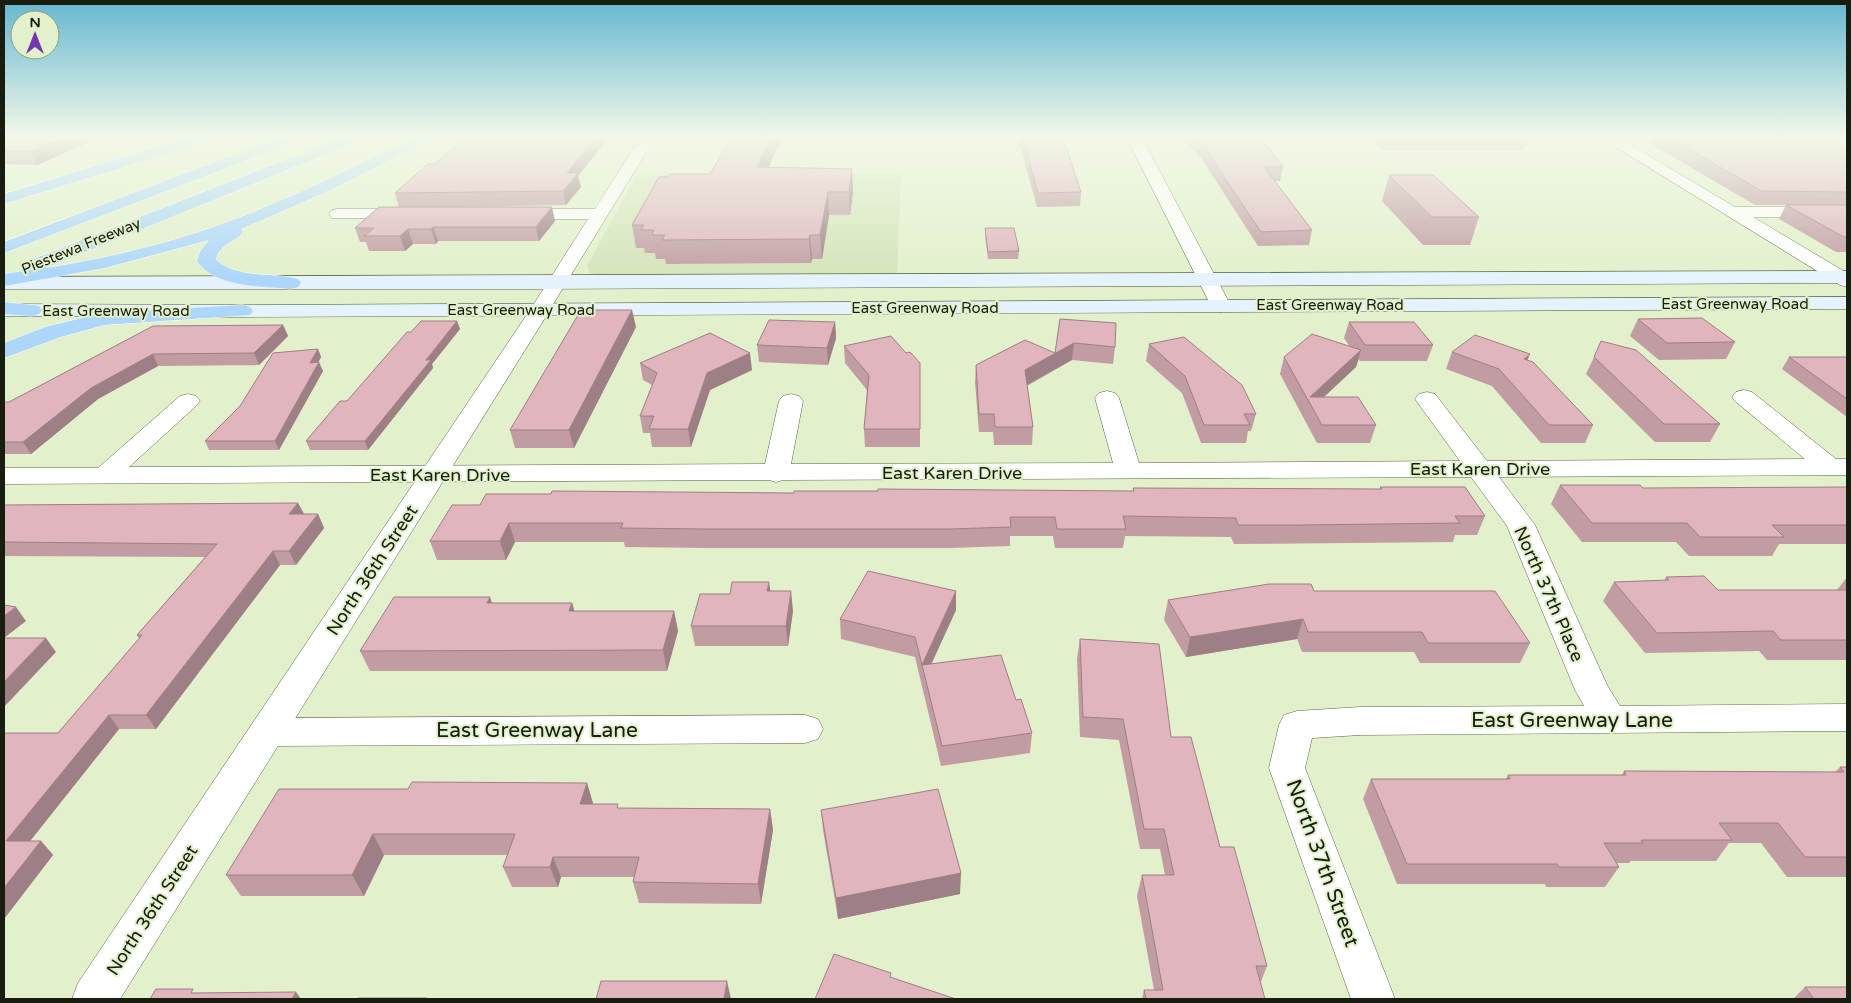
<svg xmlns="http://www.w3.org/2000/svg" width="1851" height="1003" viewBox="0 0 1851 1003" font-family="'Varela Round',sans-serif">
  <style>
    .built { fill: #d4e4b9 }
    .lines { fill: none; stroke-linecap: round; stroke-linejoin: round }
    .minor-casing { stroke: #596545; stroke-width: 1 }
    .tertiary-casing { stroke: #596545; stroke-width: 1 }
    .secondary-casing { stroke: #596545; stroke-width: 1 }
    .motorway-casing { stroke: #fff; stroke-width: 1 }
    .minor { fill: #fff; fill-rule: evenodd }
    .tertiary { fill: #fff; fill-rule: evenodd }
    .secondary { fill: #e6f3fe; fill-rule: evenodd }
    .motorway { fill: #acd6fa; fill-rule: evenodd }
    .wall { fill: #c19ca3 }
    .shaded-wall { fill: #9d7f85 }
    .building { fill: #e0b5be; stroke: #9d7f85 }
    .labels { text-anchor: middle; stroke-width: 4; stroke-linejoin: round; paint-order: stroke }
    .far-street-label { font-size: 15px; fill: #181d10; stroke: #e2f0cb }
    .street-label { font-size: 18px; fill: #181d10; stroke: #e2f0cb }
    .near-street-label { font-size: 21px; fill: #181d10; stroke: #e2f0cb }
  </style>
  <rect width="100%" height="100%" fill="#e2f0cb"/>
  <path class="built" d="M901,174L897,275L611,277L590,273L587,266L636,175Z"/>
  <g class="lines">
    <defs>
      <path id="minor" d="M640,138H655L547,314L540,316L533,314L530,310L588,219H517L511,218L508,214L511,210L517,209H595Z
        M1127,138H1142L1231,306L1228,310L1221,312L1214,310L1211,306Z
        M1601,138H1619L1735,207H1847V217H1753L1847,273V287L1840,285Z
        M338,209H409L415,210L418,214L415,218L409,219L332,218L329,214L332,210Z
        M1744,390L1752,392L1836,459H1847V475L1499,477L1535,525L1607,685L1620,706L1847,704V731L1360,735L1312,738L1305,768L1395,999H1351L1269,768L1279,725L1284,715L1297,711L1360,707L1584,706L1575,690L1507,526L1471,477L783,480L776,482L769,480L4,484V468H98L180,396L188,394L196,396L200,401L196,406L129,467L765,464L779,401L783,396L791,394L799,396L803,401L791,464L1113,463L1095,398L1099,393L1107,391L1115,393L1119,398L1139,463L1460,461L1415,399L1419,394L1427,392L1435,394L1487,461L1805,459L1736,402L1732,397L1736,392Z
        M805,715L818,719L823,729L818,739L805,743L268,746L255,742L250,732L255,722L268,718Z"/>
      <path id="tertiary" d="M540,304L547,306L550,310L120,999H72L78,983L530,310L533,306Z"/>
      <path id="secondary" d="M1847,271V283L528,289H4V277Z
        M1847,297V309L243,317L4,316V304L243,305Z"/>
      <path id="motorway" d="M186,138H210L208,141L4,204V194Z
        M278,138H299L297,141L4,253V242Z
        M340,138H361L359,141L46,268C107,258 168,244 227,222C291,199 352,167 414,138H434L322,194L241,229L243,232C235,243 219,244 216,260C238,279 271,272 298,279L301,283L298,287L291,289C262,286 215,288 197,261L200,252L209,240L105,268L4,286V274L36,269L28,264L31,260Z
        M4,302L39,306L42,310L39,314L32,316L4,314Z
        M243,305L250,307L253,311L250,315L104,325L61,337L4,358V343L45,327L103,313Z"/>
    </defs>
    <use href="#minor" class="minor-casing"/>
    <use href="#tertiary" class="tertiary-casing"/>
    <use href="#secondary" class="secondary-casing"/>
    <use href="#motorway" class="motorway-casing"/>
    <use href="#minor" class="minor"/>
    <use href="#tertiary" class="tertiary"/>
    <use href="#secondary" class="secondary"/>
    <use href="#motorway" class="motorway"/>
  </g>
  <path class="wall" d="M4,138H98L37,165L4,164Z
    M465,138H608L578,176L581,187L566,205L460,207L555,221L539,241H438L436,244H413L405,251H369L366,242H360L355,228L399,207L395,193L435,164Z
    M731,138H782L769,167L853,191L850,215H829L822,259H812L811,263L666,264L665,259H656L655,253H645L644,248H636L632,225L668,177L710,174Z
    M1018,138H1063L1081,192L1080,206L1037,207Z
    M1184,138H1261L1283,167L1280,181H1275L1312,230L1309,245L1258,246L1203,161L1194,150H1191Z
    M1370,138H1527L1523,150H1383Z
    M1652,138H1847V252H1836L1779,219L1786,205H1755L1651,144L1653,139Z
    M1389,175L1479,217L1470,245H1423L1382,201Z
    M985,228L1019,251L1018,259H988L985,236Z
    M1060,319L1115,347L1113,364L1072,360L1027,386L1033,427L1032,445H994L993,432H979L975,382L976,365L1055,353Z
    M1638,319L1735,342L1726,359L1659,360L1630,336Z
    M457,321L460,329L432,364L433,368L368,450H310L306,441L347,401L411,332Z
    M835,322L836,338L828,365L759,362L757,345Z
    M1349,322L1433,345L1427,361H1360L1359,359L1356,367L1324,397L1376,425L1370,443H1317L1280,374L1284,357L1350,347L1344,338Z
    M283,325L288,336L259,365L158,366L98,399L31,454H4V402H9L153,326Z
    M636,327L574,448H515L510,430Z
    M1149,344L1256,414L1251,431H1248L1246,443H1201L1182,393L1146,361Z
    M844,346L906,353L920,363V447H865L864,429L867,390L845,363Z
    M318,349L321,357L318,363L323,371L279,450H209L205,441Z
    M1452,352L1528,360L1593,425L1585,443H1541L1492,386L1446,369Z
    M1594,357L1720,424L1710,442H1655L1586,374Z
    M1789,357H1847V417L1782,369Z
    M640,363L752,370L710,390L691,447H652L650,433H643L640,416L652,385L643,380Z
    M1560,485L1643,488L1847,487V544H1779L1772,556H1689L1676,542H1582L1551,504Z
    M1380,487L1485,516L1477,535H1455L1453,542L1234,544L1231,537L1125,536L1123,548H1055L1053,536H1010V546L950,548H708L625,547L624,542H515L506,560H437L430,541L480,505L794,493L1133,491V488L1380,489Z
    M298,503L304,514H318L324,528L296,565H280L156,729H119L30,841H41L53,855L4,919V733H58L139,639L137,635L205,557L4,556V505Z
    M1666,577L1718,590H1837L1847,577V660H1767L1759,651L1645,653L1603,601L1614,582L1664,581Z
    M770,591L793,611L788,646H695L691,626L730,594Z
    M956,591V610L931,664L1016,700L1032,733L1030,753L941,766L915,657L841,639L840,619Z
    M1314,591L1530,643L1520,663H1420L1414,652H1302L1297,639L1186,657L1164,620L1168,600Z
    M492,603H572L574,611H674L678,631L667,671H370L360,651Z
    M1080,639L1171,737L1220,847L1267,966L1260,984L1265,999H1142L1144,990H1154L1137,896L1142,875H1165L1160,849H1140L1119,740L1080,737L1077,659Z
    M1840,767H1847V877H1787L1761,843H1729L1716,861H1631L1629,863H1617L1619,867L1605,887H1546L1545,884H1397L1363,799L1371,779H1506L1508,775H1622L1624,771L1835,772Z
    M587,783L593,804L619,808L770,809L773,830L761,904L639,903L633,882L634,877H561L558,887H512L503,867L508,855H384L364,896H241L226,875L408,789Z
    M821,810L960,894L838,919L823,830Z
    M1805,987L1847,999H1793Z"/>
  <path class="shaded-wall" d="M62,138H98L37,165L30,152Z
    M595,138H608L578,176L581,187L566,205L563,191L567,173Z
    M771,138H782L759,188L757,167Z
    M852,169L853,191L850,215L849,192Z
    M828,192L829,215L822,259L820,235Z
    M552,207L555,221L539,241L536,227Z
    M433,227L438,241L436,244L431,229Z
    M408,229L413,244L405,251L400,236Z
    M810,235L812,259L811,263L809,239Z
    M632,310L636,327L574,448L569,430Z
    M457,321L460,329L432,364L433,368L368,450L365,441Z
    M835,322L836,338L828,365L827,348Z
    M283,325L288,336L259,365L254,353Z
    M1074,343L1072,360L1023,387L1025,370Z
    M318,349L321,357L313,372L310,363Z
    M1361,350L1356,367L1312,408L1310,397Z
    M750,353L752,370L710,390L691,447L688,429L707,373Z
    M153,354L158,366L98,399L31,454L23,442L91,388Z
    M1530,354L1523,371L1524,359Z
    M319,362L323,371L279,450L275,441Z
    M298,503L305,516L289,514Z
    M318,514L324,528L296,565L289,551Z
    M509,523L515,542L506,560L500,541Z
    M273,551L280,565L156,729L146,715Z
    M769,582L772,601L767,591Z
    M791,591L793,611L788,646L786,626Z
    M956,591V610L925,678L922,665V685V665Z
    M490,597L497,617L487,603Z
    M572,603L578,623L569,611Z
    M16,607L26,621L4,638V616Z
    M674,611L678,631L667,671L663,650Z
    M1303,619L1297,639L1186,657L1190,637Z
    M46,638L56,652L4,707V682Z
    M109,715L119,729L19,855L6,841Z
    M587,783L593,803L587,824L580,804Z
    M770,809L773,830L761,904L758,884Z
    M373,834L384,855L364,896L352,875Z
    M41,841L53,855L4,919V888Z
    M553,857L561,877L558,887L550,867Z
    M961,873L960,894L838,919L836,898Z
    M727,981L731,999H724Z
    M296,992L301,999H292Z"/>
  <path class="building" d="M4,138H62L30,152L4,151Z
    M465,138H595L567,173H578L563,191L395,193L428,164H435Z
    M731,138H771L757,167L852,169L849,192H828L820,235H810L809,239L662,240L665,235H652L654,230H641L644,225H632L659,177H668L670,174H710Z
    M1023,138H1063L1081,192L1038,193Z
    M1197,138H1261L1283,167H1264L1312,230L1261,232L1205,148Z
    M1669,138H1847V192L1762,191Z
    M1389,175H1433L1479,217H1432Z
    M1786,205H1847V237H1844Z
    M379,207H552L536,227H433L431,229H408L400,236H364L374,228H355Z
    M985,228H1014L1019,251L988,252Z
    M581,310H632L569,430H510Z
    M1702,318L1735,342L1667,343L1638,319Z
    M1060,319L1116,323L1115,347L1074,343L1025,370L1033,427H995L994,414H979L976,365L1025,340L1055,353Z
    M769,320L835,322L827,348L757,345Z
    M421,321H457L426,360H431L365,441H306L340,401H347L407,332H411Z
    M1349,322H1414L1433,345H1365Z
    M283,325L254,353L153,354L91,388L23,442H4V402H9L153,326Z
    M710,333L750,353L707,373L688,429H649L654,416H640L657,373L640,363Z
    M1312,334L1361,350L1310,397H1358L1376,425H1322L1284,357Z
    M1475,335L1530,354L1524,359L1533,362L1593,425H1549L1499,369L1452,352Z
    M891,336L906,353L910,352L920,363V429H864L869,375L844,346Z
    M1184,337L1242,385L1256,414H1244L1250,425H1204L1185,376L1149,344Z
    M1601,341L1636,350L1720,424H1664L1594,357Z
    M318,349L310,363L319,362L275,441H205L240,406L273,353Z
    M1789,357H1847V399Z
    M1560,485H1640L1643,488L1847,487V525H1772L1784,537H1700L1687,523H1592Z
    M1380,487H1465L1485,516H1455L1460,523L1300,525H1238L1236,518L1123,516L1126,529H1057L1055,517H1010L1011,527L950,529H704L621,528L623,523H509L500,541H430L452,505H480L486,494H551L552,491L794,493V491H878V489L1134,491L1133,488L1382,489Z
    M298,503L289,514H318L289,551H273L146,715H109L6,841H41L4,888V733H58L142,635H137L217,544L4,542V505Z
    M868,571L956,591L922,665L915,637L840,619Z
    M1704,576L1718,590H1847V640H1781L1773,631L1657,633L1614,582L1669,580L1666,577Z
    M732,582H769L767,591H791L786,626H691L700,594H730Z
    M1269,584H1311L1314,591H1495L1530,643H1428L1422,632H1308L1303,619L1190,637L1168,600Z
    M394,597H490L487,603H572L569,611H674L663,650L360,651Z
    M4,605L16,607L4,616Z
    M4,638H46L4,682Z
    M1080,639L1159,644L1171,737H1191L1220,847H1234L1267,966H1256L1265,999H1146L1144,990H1163L1142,875H1174L1164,829H1144L1123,719L1083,717Z
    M1001,655L1016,700L1021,699L1032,733L942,746L922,665Z
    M1840,767H1847V857H1805L1778,823H1719L1732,840H1641L1643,843H1604L1619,867H1559L1557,864H1407L1371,779H1510L1508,775H1626L1624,771L1844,772Z
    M412,782L587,783L580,804H618L617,808L770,809L758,884L633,882L639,857H553L550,867H503L515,834H373L352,875H226L279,789H408Z
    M938,789L961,873L836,898L821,810Z
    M834,954L891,973L890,977L956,999H815Z
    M601,981H727L724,999H596Z
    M1805,987H1847V999H1814Z
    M156,989H193L191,993L296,992L292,999H150Z
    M358,998H427L426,999H358Z"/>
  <linearGradient id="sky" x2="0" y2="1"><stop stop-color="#65b7d1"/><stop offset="0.49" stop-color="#f2f8e8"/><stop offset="1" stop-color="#f2f8e8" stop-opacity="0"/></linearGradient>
  <rect width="1851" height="279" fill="url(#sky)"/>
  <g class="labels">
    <g class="far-street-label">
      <text transform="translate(81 246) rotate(-22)" y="5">Piestewa Freeway</text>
      <text x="1735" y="309">East Greenway Road</text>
      <text x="1330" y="310">East Greenway Road</text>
      <text x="925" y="313">East Greenway Road</text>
      <text x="521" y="315">East Greenway Road</text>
      <text x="116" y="316">East Greenway Road</text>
    </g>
    <g class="street-label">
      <text x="1480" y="475">East Karen Drive</text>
      <text x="952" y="479">East Karen Drive</text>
      <text x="440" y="481">East Karen Drive</text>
      <text transform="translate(372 570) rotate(-57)" y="6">North 36th Street</text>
      <text transform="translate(1549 594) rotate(66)" y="6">North 37th Place</text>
      <text transform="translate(152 910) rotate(-57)" y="6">North 36th Street</text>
    </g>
    <g class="near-street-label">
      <text x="1572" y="727">East Greenway Lane</text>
      <text x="537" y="737">East Greenway Lane</text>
      <text transform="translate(1323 863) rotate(70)" y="7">North 37th Street</text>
    </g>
  </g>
  <rect width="1851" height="1003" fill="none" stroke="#181d10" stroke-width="10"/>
  <g transform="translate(35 35)"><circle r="24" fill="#e2f0cb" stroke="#919c80"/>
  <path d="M0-4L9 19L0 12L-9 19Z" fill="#7537ad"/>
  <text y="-8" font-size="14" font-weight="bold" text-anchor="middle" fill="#181d10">N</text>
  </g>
</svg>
